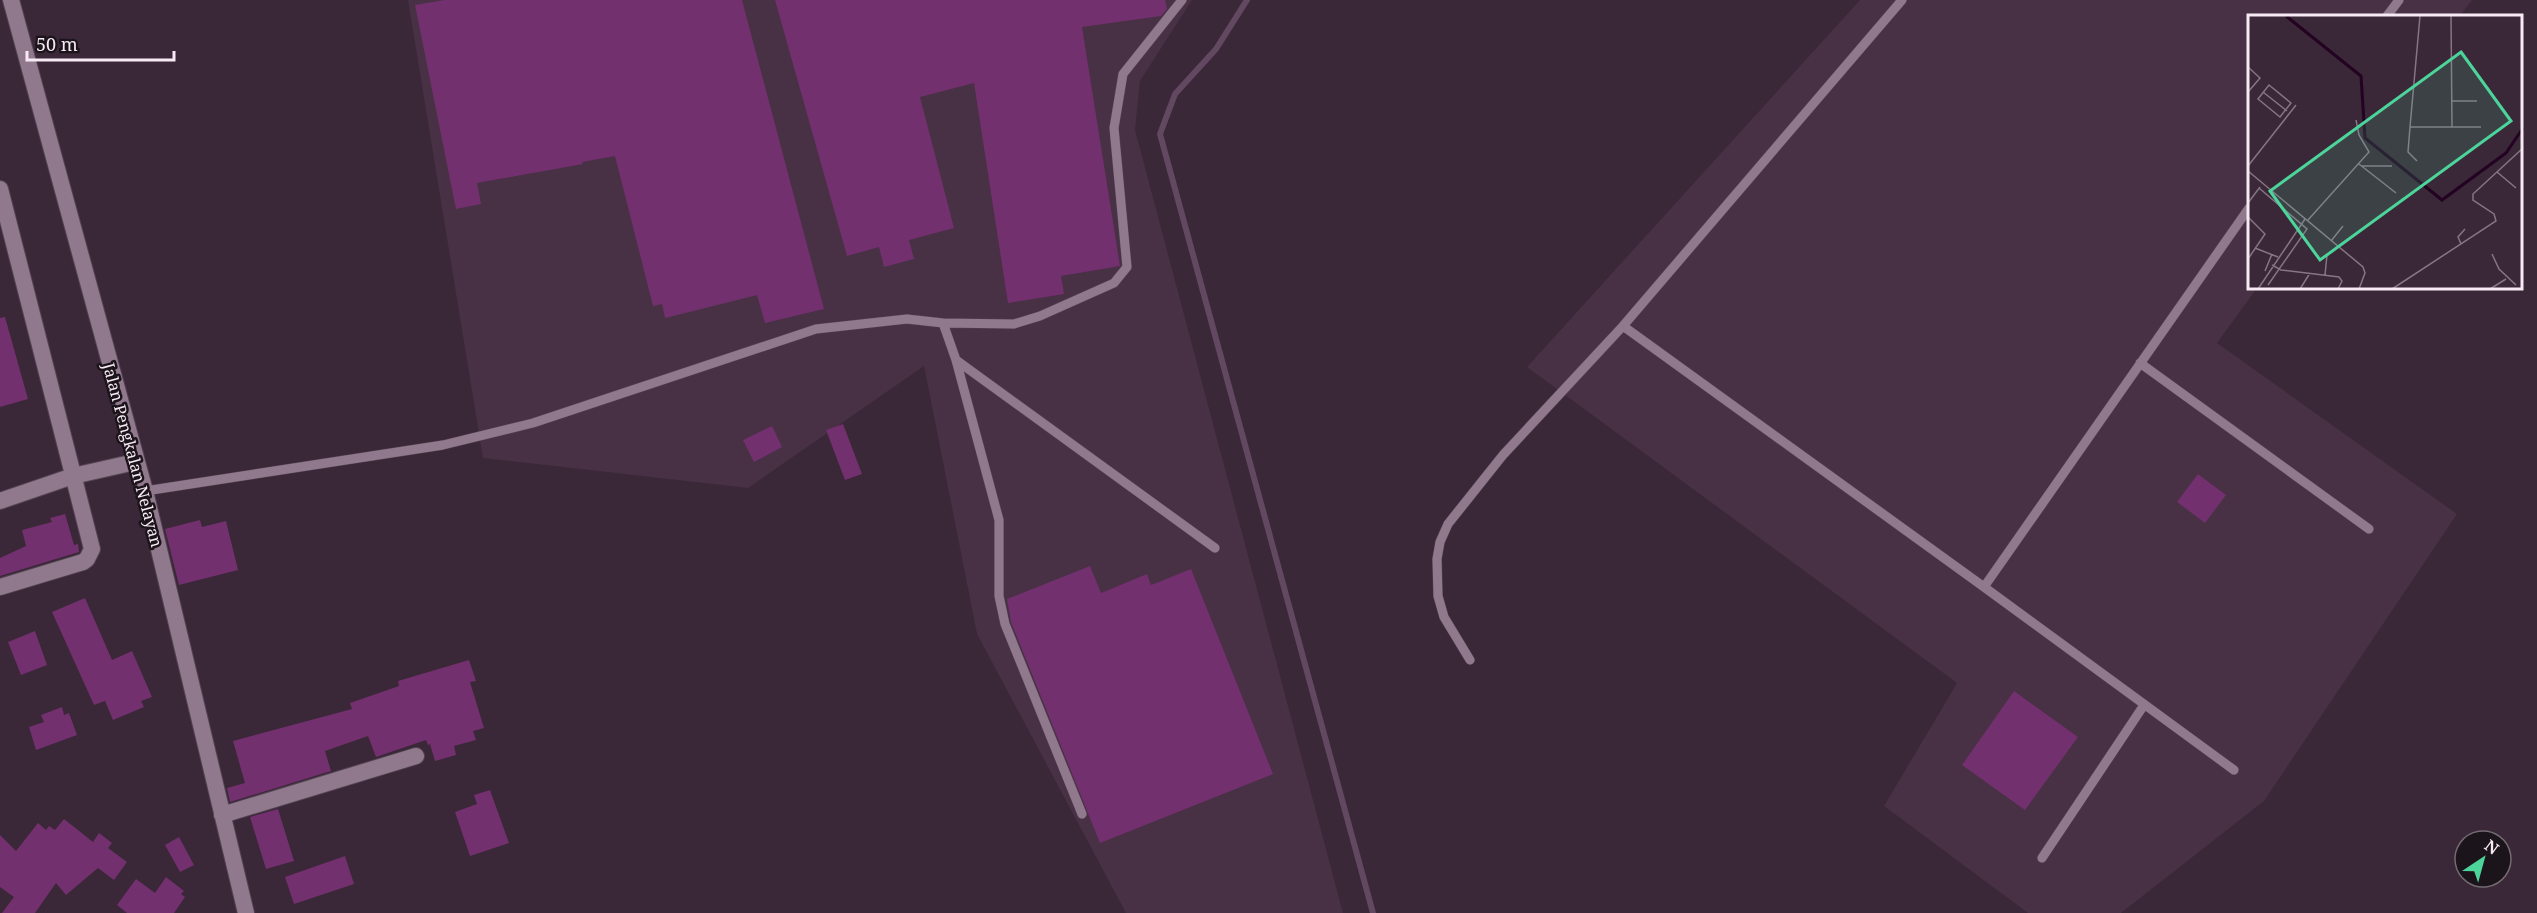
<svg xmlns="http://www.w3.org/2000/svg" width="2537" height="913" viewBox="0 0 2537 913" font-family="'Noto Serif',serif">
  <style>
    .built { fill: #483045 }
    .lines { fill: none; stroke-linecap: round; stroke-linejoin: round }
    .stream { stroke: #634861; stroke-width: 6 }
    .building { fill: #73306e }
    .service-casing { stroke: #544452; stroke-width: 10 }
    .minor-casing { stroke: #544452; stroke-width: 18 }
    .service { stroke: #90798d; stroke-width: 9 }
    .minor { stroke: #90798d; stroke-width: 16 }
    .labels { text-anchor: middle; stroke-width: 5; stroke-linejoin: round; paint-order: stroke }
    .street-label { font-size: 16px; fill: #f7eaf5; stroke: #1c141b }
    .inset-river { fill: none; stroke: #230321; stroke-width: 3 }
    .inset-road { fill: none; stroke: #867584; stroke-width: 1.5 }
    .view { fill: #4cd49b; fill-opacity: 0.15; stroke: #4cd49b; stroke-width: 3 }
    .inset-edge { fill: none; stroke: #f7eaf5; stroke-width: 3 }
  </style>
  <rect width="100%" height="100%" fill="#3a2738"/>
  <path class="built" d="M408,0H1192L1140,81L1135,130L1343,913H1126L977,634L924,366L748,488L483,458Z
    M1860,0H2472L2460,16H2249V288H2257L2217,343L2457,514L2264,801L2121,913H2028L1884,806L1957,683L1527,367Z"/>
  <g class="lines">
    <path class="stream" d="M1247,0L1216,49L1175,94L1160,134L1373,913"/>
  </g>
  <path class="building" d="M444,0H742L824,309L765,323L757,295L665,318L662,304L653,306L615,156L582,162L583,164L477,183L481,204L456,209L415,5Z
    M775,0H1165L1167,9L1161,16L1082,27L1120,266L1061,276L1064,294L1008,303L974,83L920,97L954,228L909,240L914,259L884,267L879,247L847,256Z
    M5,317L28,399L0,407V318Z
    M843,424L862,474L845,480L826,430Z
    M772,426L782,447L754,462L743,440Z
    M2198,474L2226,495L2205,523L2177,502Z
    M65,514L74,545L78,544L79,552L0,576V558L26,546L22,530L52,522L50,518Z
    M200,520L202,527L226,521L238,570L179,585L165,529Z
    M1090,566L1101,593L1147,574L1151,585L1191,569L1273,774L1100,843L1011,622L1007,599Z
    M85,598L112,660L132,651L152,697L141,701L144,707L113,720L105,701L94,705L52,612Z
    M35,631L47,665L21,675L8,642Z
    M469,660L476,681L470,682L484,728L473,731L476,740L454,746L456,755L435,761L430,744L428,745L426,740L376,757L368,736L325,751L331,771L230,802L227,788L245,783L233,741L352,709L350,703L399,686L398,681Z
    M2014,691L2078,737L2025,810L1962,765Z
    M62,707L64,715L69,713L77,735L36,750L29,727L44,722L41,715Z
    M490,790L509,843L470,856L455,812L477,804L474,795Z
    M278,809L294,861L266,869L250,817Z
    M64,819L93,842L99,833L112,843L108,848L127,862L114,880L98,868L66,895L56,883L35,913H2L14,897L0,887V835L16,851L38,823L46,830L49,826L55,830Z
    M179,837L194,865L180,872L165,845Z
    M345,856L354,884L294,904L285,877Z
    M166,877L184,891L181,894L185,897L174,913H127L117,905L136,879L155,893Z"/>
  <g class="lines">
    <defs>
      <path id="service" d="M1902,0L1623,326L1984,587
        M2387,16L2399,0
        M943,323L956,360L999,520V596L1005,624L1082,814
        M956,360L1215,548
        M2140,363L2369,529
        M145,491L443,445L533,423L816,329L907,319L943,323L1014,324L1040,316L1114,283L1127,267L1114,128L1123,74L1182,0
        M1470,660L1444,617L1438,596L1437,559L1440,542L1448,524L1503,455L1623,326
        M2234,770L1984,587L2249,208
        M2042,858L2144,705"/>
      <path id="minor" d="M11,0L145,491L246,913
        M0,189L92,549L87,559L83,562L0,587
        M0,501L73,476L135,462
        M222,815L416,756"/>
    </defs>
    <use href="#service" class="service-casing"/>
    <use href="#minor" class="minor-casing"/>
    <use href="#service" class="service"/>
    <use href="#minor" class="minor"/>
  </g>
  <g class="labels">
    <g class="street-label">
      <text transform="translate(133 455) rotate(75)" y="6">Jalan Pengkalan Nelayan</text>
    </g>
  </g>
  <g transform="translate(2248 15)">
    <rect width="274" height="274" fill="#3a2738"/>
    <path class="inset-river" d="M38,1L113,61L117,123L194,185L258,138L275,113"/>
    <path class="inset-road" d="M172,1L162,112H204M203,1L204,112H233M0,52L12,63L0,77M21,70L43,88L32,102L10,84ZM15,77L39,96M203,86H229M162,112L160,137L169,146M111,149L148,178M0,151L48,90M114,151H144M0,156L115,252L117,258L111,274M249,157L268,173M11,173L59,214L20,270M0,188L12,172M0,202L17,219L0,244M60,205L121,137L111,120L108,105M83,226L95,211M213,229L210,222L217,214M7,233L30,242M244,239L251,254L268,270M24,250L33,255L91,262L94,266L90,274M17,256L24,239M77,260L79,240M10,274L57,204M52,274L62,258M144,274L248,206L246,199L225,185V179L275,133M242,274L258,264"/>
    <path class="view" d="M213,37L263,106L72,245L22,176Z"/>
    <rect width="274" height="274" class="inset-edge"/>
  </g>
  <g transform="translate(2483 859) rotate(36)"><circle r="28" fill="#1c141b" stroke="#746a72" stroke-width="1.5"/>
  <path d="M0-4.5L10 22L0 15L-10 22Z" fill="#4cd49b"/>
  <text y="-9" font-size="16" font-weight="bold" text-anchor="middle" fill="#f7eaf5">N</text>
  </g>
  <path d="M27 51v9h147v-9" fill="none" stroke="#f7eaf5" stroke-width="3"/>
  <text x="36" y="51" font-size="18" fill="#f7eaf5" stroke="#1c141b" stroke-width="4.5" paint-order="stroke">50 m</text>
</svg>
